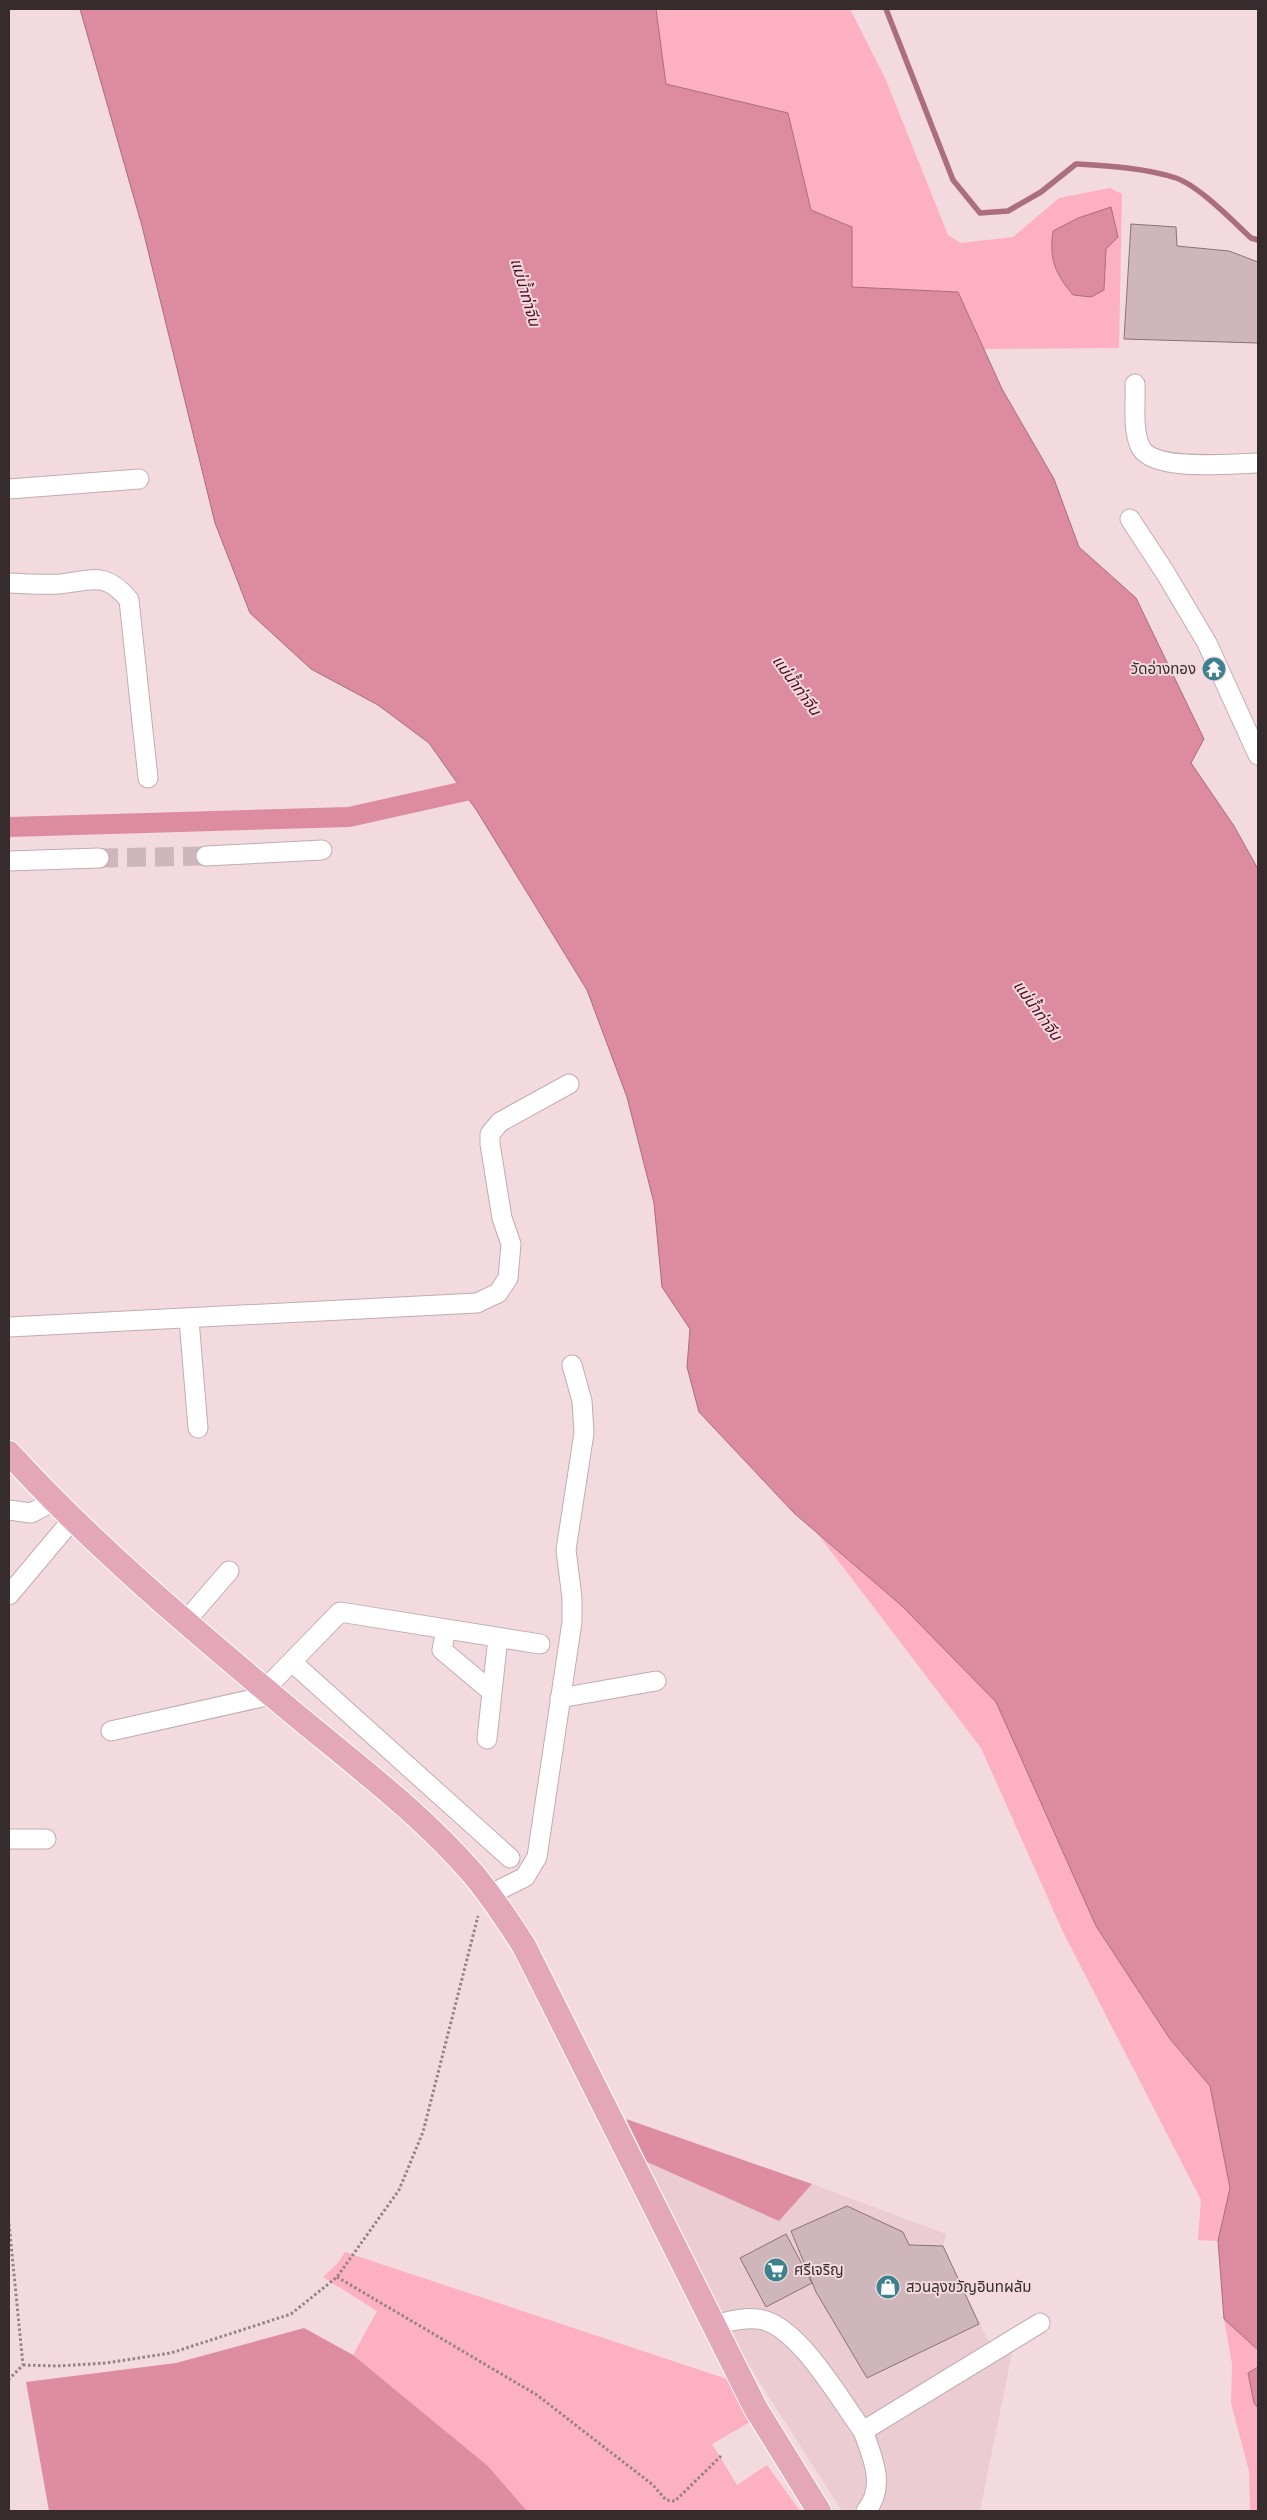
<svg xmlns="http://www.w3.org/2000/svg" width="1267" height="2520" viewBox="0 0 1267 2520" font-family="Quicksand,'Noto Sans Thai',sans-serif">
  <style>
    .built { fill: #ecccd3 }
    .green { fill: #fcb0c2 }
    .forest { fill: #dd8ca1 }
    .water { fill: #dc8ba0; stroke: #aa6e7e }
    .lines { fill: none; stroke-linecap: round; stroke-linejoin: round }
    .stream { stroke: #aa6e7e; stroke-width: 5.5 }
    .canal { stroke: #dc8ba0; stroke-width: 20 }
    .building { fill: #ceb6bb; stroke: #897378 }
    .minor-tunnel { stroke: #cdb7bc; stroke-width: 19; stroke-dasharray: 19 9; stroke-linecap: butt }
    .minor-casing { stroke: #c3abb0; stroke-width: 21 }
    .major-casing { stroke: #fff; stroke-width: 26 }
    .path { stroke: #948386; stroke-width: 3; stroke-dasharray: 2.5 2.5; stroke-linecap: butt }
    .minor { stroke: #fff; stroke-width: 19 }
    .major { stroke: #e3a7b8; stroke-width: 24 }
    .labels { text-anchor: middle; stroke-width: 4; stroke-linejoin: round; paint-order: stroke }
    .poi-label { font-size: 15px; fill: #362c2e; stroke: #f3dadf; text-anchor: start }
    .water-label { font-size: 16px; font-style: italic; fill: #510925; stroke: #f3dadf }
  </style>
  <rect width="100%" height="100%" fill="#f3dadf"/>
  <path class="built" d="M647,2162L779,2220L812,2184L946,2234L943,2246L988,2340L1012,2353L980,2511H842L742,2355Z"/>
  <path class="green" d="M656,9H850L885,78L948,235L961,243L1013,237L1059,198L1110,188L1122,194L1119,348L984,349L958,292L852,287V227L811,210L788,113L666,84Z
    M817,1533L902,1606L996,1702L1096,1926L1170,2039L1210,2086L1230,2189L1218,2241L1198,2240L1201,2200L1063,1932L981,1748Z
    M345,2252L730,2380L750,2422L712,2444L737,2485L767,2465L800,2511H527L488,2466L353,2355L377,2311L323,2277L337,2264Z
    M1224,2319L1258,2350V2367L1248,2373L1254,2403L1258,2408V2511H1250L1249,2471L1231,2403L1232,2364Z"/>
  <path class="forest" d="M626,2119L812,2184L779,2221L647,2162Z
    M304,2328L353,2355L488,2466L527,2511H49L26,2382L176,2363Z"/>
  <path class="water" d="M80,9H656L666,84L788,113L811,210L852,227V287L958,292L1002,389L1054,479L1079,547L1136,598L1204,739L1191,763L1234,826L1258,869V2350L1224,2319L1218,2241L1230,2188L1210,2086L1170,2039L1096,1926L996,1702L902,1606L794,1513L699,1412L687,1367L690,1329L662,1287L654,1203L627,1097L587,990L477,811L429,743L378,705L311,669L250,613L215,523L142,226Z
    M1111,207L1118,237L1106,249L1104,290L1091,297L1073,295C1055,273 1049,260 1053,231L1078,218Z
    M1258,2367V2408L1254,2403L1248,2373Z"/>
  <g class="lines">
    <path class="stream" d="M886,9L953,180L980,213L1008,211L1041,192L1076,164C1109,166 1144,168 1176,178C1199,186 1233,221 1251,238L1258,240"/>
    <path class="canal" d="M9,827L349,817L488,786"/>
  </g>
  <path class="building" d="M1131,224L1176,227L1177,246L1229,251L1258,262V343L1124,339Z
    M847,2206L903,2232L909,2245L943,2246L979,2324L867,2378L816,2292L791,2231Z
    M786,2234L812,2283L766,2307L740,2258Z"/>
  <g class="lines">
    <path class="minor-tunnel" d="M99,858L206,856"/>
    <defs>
      <path id="minor" d="M1135,384C1136,403 1132,428 1140,446C1151,473 1233,463 1258,463
        M9,489L139,479
        M1130,519L1166,574L1207,643L1258,755
        M9,583C26,584 42,585 59,584C91,581 105,570 129,600L148,778
        M206,856L322,850
        M9,861L99,858
        M189,1320L198,1428
        M9,1327L477,1303L498,1293L508,1278L511,1244L502,1218L490,1144V1134L500,1122L569,1084
        M9,1510L31,1513L54,1501
        M9,1595L72,1520
        M185,1622L229,1571
        M446,1629L442,1650L492,1692L487,1739
        M292,1662L510,1858
        M265,1689L340,1612L540,1644
        M492,1692L498,1638
        M560,1698L656,1681
        M111,1731L271,1695
        M9,1839H46
        M489,1895L525,1877L537,1857L572,1622V1598L566,1550L584,1433L582,1401L572,1365
        M712,2325C727,2322 742,2317 758,2319C797,2323 840,2400 863,2431L1040,2323
        M863,2431C873,2458 886,2487 866,2511"/>
      <path id="major" d="M9,1453C93,1545 189,1626 285,1706C349,1760 419,1811 474,1875C492,1897 508,1921 524,1946L756,2409L819,2511"/>
    </defs>
    <use href="#minor" class="minor-casing"/>
    <use href="#major" class="major-casing"/>
    <path class="path" d="M9,2224L23,2365L9,2379
      M337,2277L537,2395L653,2485L666,2500L675,2501L721,2456
      M23,2365L58,2366L106,2363L171,2353L291,2314L337,2277L399,2190L423,2132L478,1916"/>
    <use href="#minor" class="minor"/>
    <use href="#major" class="major"/>
  </g>
  <defs>
    <symbol id="temple-disc" viewBox="-11 -11 22 22"><circle r="9.5" fill="#3d818f" stroke="#f3dadf"/><path d="M0-6L5-2H3V0L6.5 2.5H4V6H1.5V3h-3V6H-4V2.5H-6.5L-3 0V-2H-5Z" fill="#fff"/></symbol>
    <symbol id="supermarket-disc" viewBox="-11 -11 22 22"><circle r="9.5" fill="#3d818f" stroke="#f3dadf"/><path d="M-6-5.5h2.5l.6 2H6L4.5 2H-2.5L-4.4-4H-6ZM-1.5 3.2a1.3 1.3 0 1 0 .1 0ZM3 3.2a1.3 1.3 0 1 0 .1 0Z" fill="#fff"/></symbol>
    <symbol id="shop-disc" viewBox="-11 -11 22 22"><circle r="9.5" fill="#3d818f" stroke="#f3dadf"/><path d="M-5-2.5h2.3a2.7 3.5 0 0 1 5.4 0H5L5.5 6h-11ZM-1.5-2.5h3a1.5 2.3 0 0 0-3 0Z" fill="#fff"/></symbol>
  </defs>
  <g fill-rule="evenodd">
    <use href="#temple-disc" x="1200" y="655" width="28" height="28"/>
    <use href="#supermarket-disc" x="762" y="2256" width="28" height="28"/>
    <use href="#shop-disc" x="874" y="2273" width="28" height="28"/>
  </g>
  <g class="labels">
    <g class="poi-label">
      <text x="1196" y="674" text-anchor="end">วัดอ่างทอง</text>
      <text x="794" y="2275">ศรีเจริญ</text>
      <text x="906" y="2292">สวนลุงขวัญอินทผลัม</text>
    </g>
    <g class="water-label">
      <text transform="translate(526 292) rotate(74)" y="6">แม่น้ำท่าจีน</text>
      <text transform="translate(797 685) rotate(54)" y="6">แม่น้ำท่าจีน</text>
      <text transform="translate(1038 1010) rotate(54)" y="6">แม่น้ำท่าจีน</text>
    </g>
  </g>
  <rect width="1267" height="2520" fill="none" stroke="#362c2e" stroke-width="20"/>
</svg>
